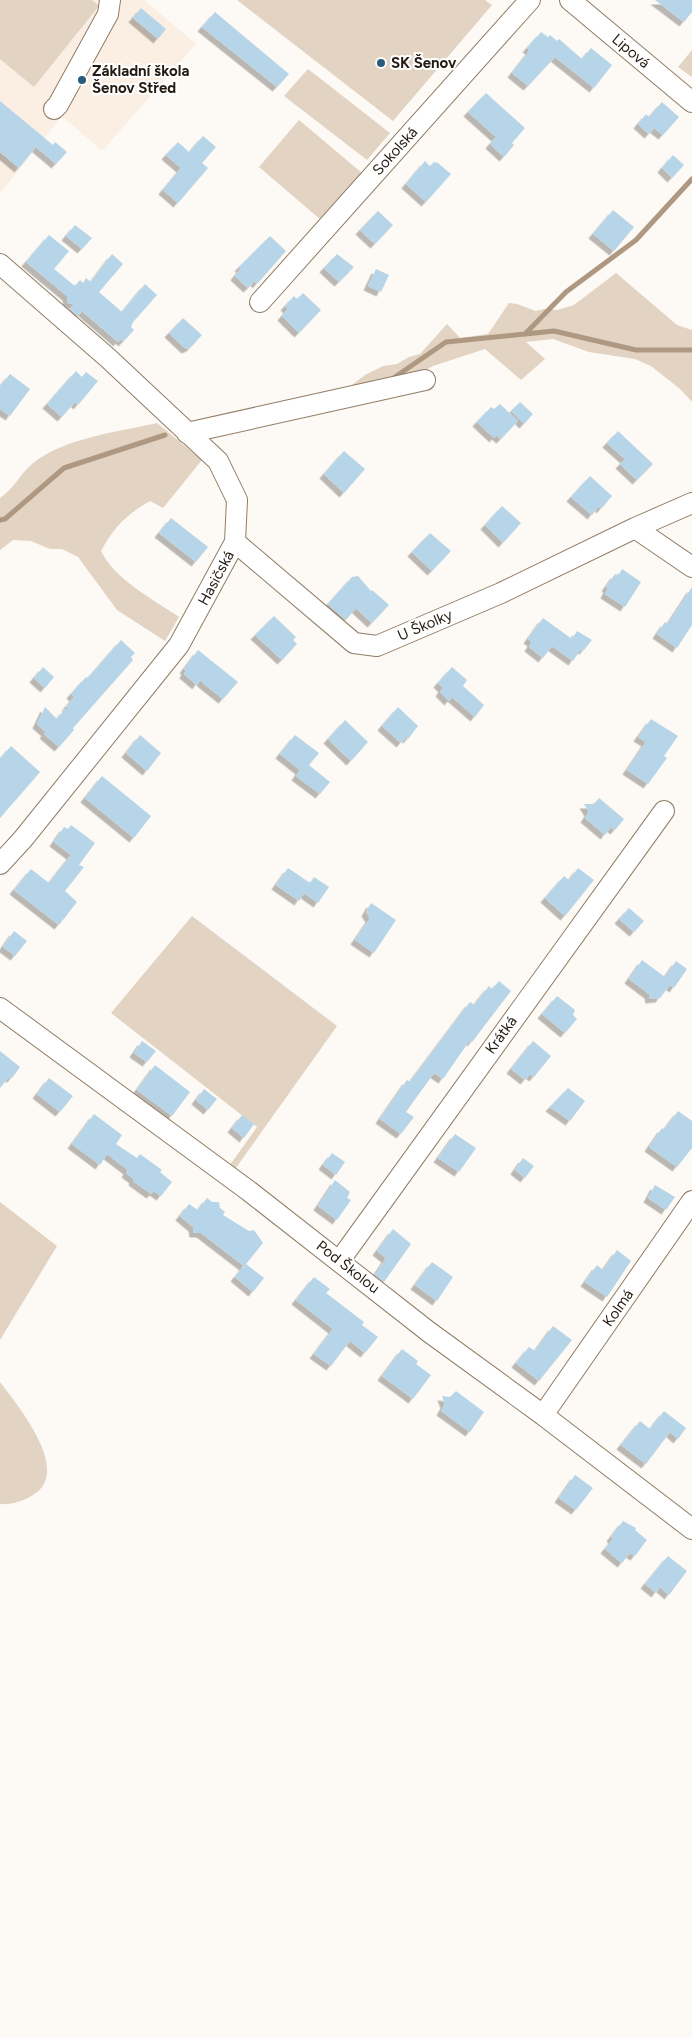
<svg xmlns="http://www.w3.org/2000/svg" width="692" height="2038" viewBox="0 0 692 2038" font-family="Figtree,sans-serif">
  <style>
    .built { fill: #fbefe3 }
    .green { fill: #e2d3c3 }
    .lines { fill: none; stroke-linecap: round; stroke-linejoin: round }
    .stream { stroke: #ae9881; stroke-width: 5 }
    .building { fill: #b7d5e9; filter: url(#shadow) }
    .minor-casing { stroke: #917c65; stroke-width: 22 }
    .minor { stroke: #fff; stroke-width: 20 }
    .poi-dot { fill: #295c79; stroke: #fff; stroke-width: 2 }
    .labels { text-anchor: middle; stroke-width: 4; stroke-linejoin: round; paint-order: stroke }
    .street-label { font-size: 15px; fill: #241c13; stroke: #fff }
    .poi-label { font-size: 15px; font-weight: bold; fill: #241c13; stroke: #fff; text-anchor: start }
  </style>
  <defs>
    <filter id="shadow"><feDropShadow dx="-4.5" dy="4.5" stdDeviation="0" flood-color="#0004"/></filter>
  </defs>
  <rect width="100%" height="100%" fill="#fdf9f4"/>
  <path class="built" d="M0,0H144L196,44L102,151L62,116L0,193Z"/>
  <path class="green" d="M0,0H92L99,6L34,87L0,59Z
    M237,0H485L492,5L393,121Z
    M692,50V77L678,67Z
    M308,69L390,133L367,160L284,96Z
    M299,120L362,173L321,220L259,167Z
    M616,273L677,325L692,330V402L680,389L651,366L635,359L589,352L553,339L526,342L545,359L521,380L485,349L433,366L417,375L357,389L352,385L365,375L383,366L397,364L409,357L420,354L447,324L460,338L488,334L509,303L517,304L536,311L544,309L557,310L574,305Z
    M157,423L202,460L163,508L150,501C126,515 114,527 101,551C115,580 153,599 179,617L165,641L117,610L78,557L62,549H50L31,541L13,540L0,550V498C14,489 20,474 32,464C63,438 118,432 157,423Z
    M192,916L337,1026L233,1172L227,1169L257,1127L111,1013Z
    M0,1202L57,1246L0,1340Z
    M0,1382C17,1405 73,1471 33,1495C24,1501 11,1505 0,1504Z"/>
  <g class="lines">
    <path class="stream" d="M525,334L566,292L636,240L692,179
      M392,379L446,342L554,331L636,350H692
      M0,520L5,519L64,468L165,435"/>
  </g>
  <path class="building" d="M655,0H692V12L684,22Z
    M141,8L166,29L158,39L133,18Z
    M215,12L289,74L277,87L202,27Z
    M541,32L548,37L550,35L557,41L559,39L582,59L591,48L612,65L594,88L555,57L528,86L512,73L530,50L527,48Z
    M486,93L525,128L512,143L514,145L504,157L490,144L496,137L468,112Z
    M0,101L53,145L55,142L67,152L56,164L36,147L19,168L0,152Z
    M662,102L679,117L663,135L654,128L649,134L638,124L646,114L649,117Z
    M203,136L216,147L202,163L208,168L178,203L163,190L181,168L166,155L178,142L189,152Z
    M673,155L684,165L672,178L662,168Z
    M425,161L430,166L434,162L438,163L451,174L426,202L406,184Z
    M613,210L634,227L614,251L593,234Z
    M378,211L393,225L375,244L360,230Z
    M75,225L92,238L82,249L66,236Z
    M49,235L69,251L54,269L75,286L80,280L83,283L86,278L91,282L112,254L123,264L99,292L122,312L145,284L157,295L133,322L131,327L134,330L123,342L120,339L118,342L82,311L78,316L70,309L74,304L68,303L67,296L26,262Z
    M270,236L286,251L257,284L255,281L248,288L235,276L241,268L239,267Z
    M337,254L354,267L339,282L324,268Z
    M376,269L389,275L381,292L368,286Z
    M303,293L321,310L299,333L282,316L288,309L285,306L294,296L297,299Z
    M183,318L202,335L191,347L186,349L169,333Z
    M76,371L82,377L86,372L98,381L78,405L75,402L62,417L47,404Z
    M10,374L30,389L10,416L0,409V386Z
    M520,402L533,414L524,424L511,411Z
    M500,404L518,421L501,439L496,435L494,438L477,422L491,407L494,409Z
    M618,431L653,464L637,480L620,464L625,459L607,443Z
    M344,451L365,469L344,493L324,474Z
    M590,476L612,496L601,509L599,506L592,515L571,497Z
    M502,506L521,523L503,543L485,525Z
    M171,518L208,547L196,562L159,533Z
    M430,533L451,551L432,571L412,552Z
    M622,569L641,582L625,607L605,594L608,588L606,587L615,574L618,576Z
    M358,576L371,591L372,590L389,605L372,623L356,608L346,620L328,604L352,577Z
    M692,587V625L677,648L657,634L665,622L668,624Z
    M274,616L296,637L293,640L297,644L282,660L255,635Z
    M543,618L572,639L577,631L592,640L584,650L581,649L573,661L552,646L543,658L529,647L532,642L528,639Z
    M121,640L135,653L131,657L133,660L73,728L74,730L59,747L44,734L46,732L37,724L45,707L57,719L64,710L69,709L66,707L74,697L71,694L86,677L88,678Z
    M198,650L238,682L223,699L203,683L200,680L197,685L184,674L186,670L184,669Z
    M43,667L54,677L45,688L34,678Z
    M452,667L467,680L463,686L484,705L475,717L452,697L449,701L440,692L443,688L438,683Z
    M398,707L418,726L408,739L406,737L401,743L382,726Z
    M651,719L678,736L664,756L667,758L648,784L627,770L646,742L638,737Z
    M345,720L368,742L351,761L328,739Z
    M140,735L161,753L147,771L126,753Z
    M295,735L319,753L309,765L330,782L320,794L296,776L300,770L280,754Z
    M11,746L40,772L0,818V759Z
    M102,776L151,816L134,838L85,798Z
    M599,798L624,819L615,830L611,827L605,835L585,818L589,812L584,804H594Z
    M71,825L95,843L79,865L84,867L65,891L77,902L59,925L14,890L31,869L49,883L71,855L54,842L64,827L68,829Z
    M288,868L310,883L314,877L329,887L318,903L304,893L299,901L276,885Z
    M578,868L594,880L565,916L545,898L564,876L569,880Z
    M371,903L396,920L374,953L355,940L370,918L366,912Z
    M629,908L644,921L634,932L619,919Z
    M14,931L27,941L15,956L3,947Z
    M642,960L665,977L676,961L687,969L674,988L670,985L660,998L650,999L649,994L629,979Z
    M499,981L511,991L472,1042L470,1040L443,1079L434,1073L406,1112L414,1117L401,1134L380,1119L407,1080L410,1082L470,1002L474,1005L489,986L492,989Z
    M557,996L575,1010L573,1015L577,1019L565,1033L542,1014Z
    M142,1041L156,1051L147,1062L134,1053Z
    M533,1041L551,1056L534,1077L530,1074L525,1080L511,1069Z
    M0,1051L20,1067L12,1078L9,1077L0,1088Z
    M155,1065L190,1092L172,1116L137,1090Z
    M49,1078L73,1096L60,1112L37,1094Z
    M568,1088L585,1101L570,1121L550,1107Z
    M204,1089L217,1099L208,1110L196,1100Z
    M678,1111L692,1121V1148L677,1167L649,1147L662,1128L664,1130Z
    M94,1114L122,1135L116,1144L137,1158L140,1154L162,1170L160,1172L172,1182L161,1196L154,1191L151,1194L133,1181L134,1179L126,1173L128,1170L107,1154L100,1165L72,1144Z
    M242,1115L254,1124L244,1138L232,1128Z
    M455,1134L476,1148L459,1172L438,1158Z
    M332,1153L345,1162L336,1175L323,1165Z
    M523,1158L534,1166L525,1178L515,1170Z
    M335,1180L350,1192L347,1198L351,1200L337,1220L318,1206Z
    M655,1185L675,1197L666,1210L648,1198Z
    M207,1198L212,1202H219L220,1208L225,1212L223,1215L249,1231L254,1230L263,1243L246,1264L264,1278L253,1292L235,1277L244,1266L201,1233H194L193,1227L180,1216L189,1204L198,1210Z
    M393,1229L411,1244L384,1282L375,1275L386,1258L377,1251Z
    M617,1250L631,1261L607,1297L585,1282L597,1265L603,1270Z
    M432,1262L453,1277L437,1301L415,1285Z
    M314,1277L330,1289L326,1293L364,1322L362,1325L378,1337L365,1353L350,1341L331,1366L314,1354L333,1329L296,1300Z
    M553,1326L572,1340L539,1381L516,1363L529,1347L535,1351Z
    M402,1349L418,1361L416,1364L431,1375L413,1399L382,1376Z
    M456,1391L484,1412L470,1432L441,1411L445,1404L442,1396L450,1397Z
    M664,1411L686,1428L678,1439L670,1432L646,1464L621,1445L640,1421L650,1429Z
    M575,1475L593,1488L576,1510L559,1498Z
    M623,1521L636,1528L635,1530L647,1540L635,1556L630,1553L622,1563L605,1549L613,1539L611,1537Z
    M668,1556L687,1571L669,1595L660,1587L656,1593L645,1584Z"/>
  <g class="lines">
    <defs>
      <path id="minor" d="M570,0L692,102
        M54,109L58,105L108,14L110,0
        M0,264L108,358L218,461L237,500L235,542L179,645L23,839L0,864
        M260,302L530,0
        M187,433L425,380
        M635,528L692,503
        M235,542L354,643L377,646L501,593L635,528L692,567
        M0,1008L249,1191L429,1332L543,1415L692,1529
        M340,1260L664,811
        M543,1415L692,1201"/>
    </defs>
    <use href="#minor" class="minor-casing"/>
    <use href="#minor" class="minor"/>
  </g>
  <g class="poi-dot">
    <circle cx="381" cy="63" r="5"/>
    <circle cx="82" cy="80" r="5"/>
  </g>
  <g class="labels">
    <g class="street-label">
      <text transform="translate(631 51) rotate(40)" y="5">Lipová</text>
      <text transform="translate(395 151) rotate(-48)" y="5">Sokolská</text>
      <text transform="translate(216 578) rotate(-62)" y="5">Hasičská</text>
      <text transform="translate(425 625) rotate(-23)" y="5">U Školky</text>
      <text transform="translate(501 1035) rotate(-54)" y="5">Krátká</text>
      <text transform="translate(348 1267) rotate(38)" y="5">Pod Školou</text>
      <text transform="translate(618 1308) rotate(-55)" y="5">Kolmá</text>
    </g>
    <g class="poi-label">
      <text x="391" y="68">SK Šenov</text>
      <text x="92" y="76">Základní škola<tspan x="92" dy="17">Šenov Střed</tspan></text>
    </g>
  </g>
</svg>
